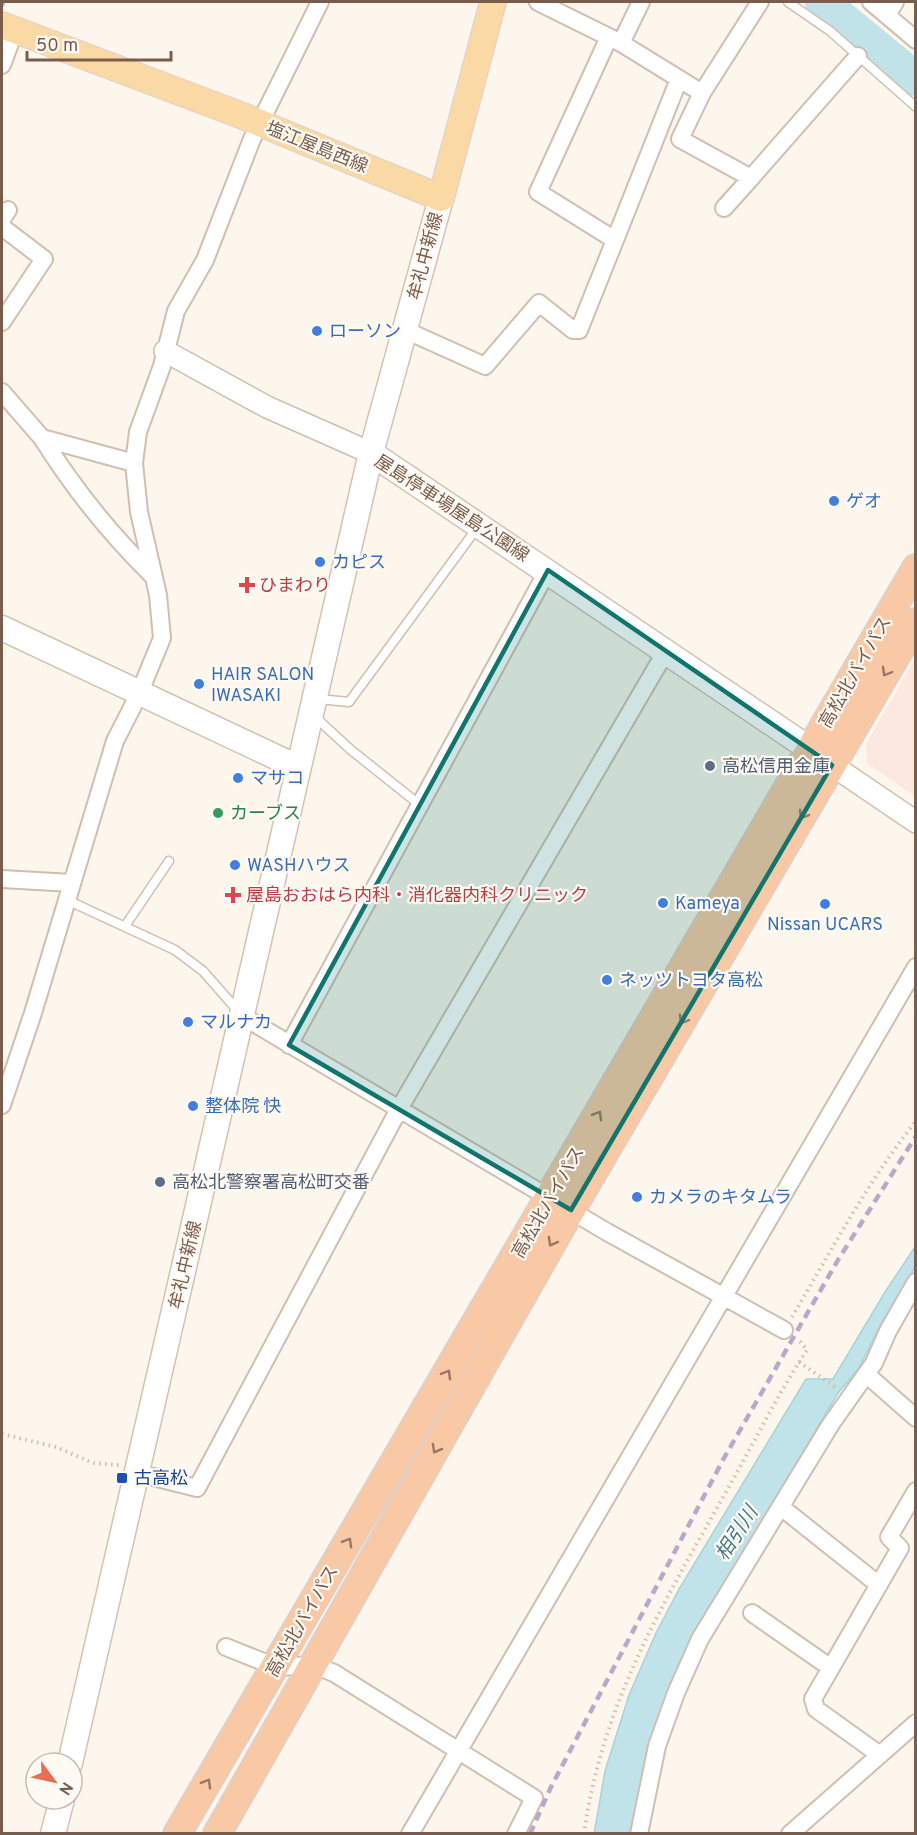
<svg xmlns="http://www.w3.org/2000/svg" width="917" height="1835" viewBox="0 0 917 1835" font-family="Overpass,'Noto Sans JP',sans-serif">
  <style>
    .commercial { fill: #fde8e0 }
    .water { fill: #bfe3e8; stroke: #a5d3da; stroke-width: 1.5 }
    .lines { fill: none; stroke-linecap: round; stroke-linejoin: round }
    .river { stroke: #bfe3e8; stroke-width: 34 }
    .service-casing { stroke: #d1beb0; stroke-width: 11 }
    .minor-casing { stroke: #d1beb0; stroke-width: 20 }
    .tertiary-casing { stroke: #d1beb0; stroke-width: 24 }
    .secondary-casing { stroke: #d6c0b0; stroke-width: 27 }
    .primary-casing { stroke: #dad1cd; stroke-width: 28 }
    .trunk-casing { stroke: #dad1cd; stroke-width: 30 }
    .path { stroke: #d9b8a5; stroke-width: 4; stroke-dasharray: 1.5 4.5; stroke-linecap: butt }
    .service { stroke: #fff; stroke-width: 8 }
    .minor { stroke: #fff; stroke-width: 16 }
    .tertiary { stroke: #fff; stroke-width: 21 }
    .secondary { stroke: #fff; stroke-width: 24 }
    .primary { stroke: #fbd9a5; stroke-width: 26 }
    .trunk { stroke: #f9c8a4; stroke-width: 27 }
    .rail { stroke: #b9a8c9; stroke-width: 4.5; stroke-dasharray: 9 6; stroke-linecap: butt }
    .oneway { stroke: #9a7763 }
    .marked { fill: #0f766e; fill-opacity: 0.2; stroke: #0f766e; stroke-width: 4.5; stroke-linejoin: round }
    .shop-dot { fill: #3f7fe0; stroke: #fffaf3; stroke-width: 2 }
    .health-dot { fill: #e0444e; stroke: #fffaf3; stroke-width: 2 }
    .service-dot { fill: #5c6f8a; stroke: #fffaf3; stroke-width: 2 }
    .leisure-dot { fill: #2e9e5b; stroke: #fffaf3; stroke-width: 2 }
    .transit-dot { fill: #1a4fb4; stroke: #fffaf3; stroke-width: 2 }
    .labels { text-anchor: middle; stroke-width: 4.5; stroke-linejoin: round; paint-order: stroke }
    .street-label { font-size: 18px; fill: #7a5c4d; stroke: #fffaf3 }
    .shop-label { font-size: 18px; fill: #366cbe; stroke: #fffaf3; text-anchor: start }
    .health-label { font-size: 18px; fill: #be3a42; stroke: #fffaf3; text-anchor: start }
    .service-label { font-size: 18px; fill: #4e5e75; stroke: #fffaf3; text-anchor: start }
    .leisure-label { font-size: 18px; fill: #27864d; stroke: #fffaf3; text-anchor: start }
    .transit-label { font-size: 18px; fill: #164399; stroke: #fffaf3; text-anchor: start }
    .water-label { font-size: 20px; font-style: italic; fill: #437c86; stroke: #fffaf3 }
  </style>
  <rect width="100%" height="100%" fill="#fdf6ec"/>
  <path class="commercial" d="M915,659V797L867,763L866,744Z"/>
  <path class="water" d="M915,1247V1267L880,1326L859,1368L838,1393L741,1556L661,1715L634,1814L631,1833L594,1834L605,1771L629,1695L656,1633L679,1589L806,1379H833L885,1292Z"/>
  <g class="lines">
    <path class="river" d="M822,2L916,79"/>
    <defs>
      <path id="service" d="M788,2L830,31L916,107
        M318,699L349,702L477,528
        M314,716L351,750L420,805
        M67,900L175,950L203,971L239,1012
        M125,926L169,861"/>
      <path id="minor" d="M538,2L621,43L702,93L680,139L751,178L858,56
        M871,2L916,40
        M887,15L895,2
        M609,37L538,192L615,240L679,79
        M621,43L641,2
        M2,65L15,30
        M702,93L760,2
        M724,208L751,178
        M2,219L8,210
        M2,227L44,259L2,322
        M405,330L485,366L539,303L573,330H579L615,240
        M2,392L42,438L134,463
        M42,438C74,489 110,534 153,576
        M2,879L72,883
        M242,1016L607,1232L784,1330
        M289,1045L548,570
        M2,1105L33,1013L115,741L139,694L162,638L158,595L139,512L134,463L138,432L162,366L176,311L205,260L252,139L320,2
        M866,1374L916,1418
        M137,1473L197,1488L399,1109L666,651
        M781,1507L879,1585
        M752,1613L831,1668
        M226,1647L276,1667L314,1665L334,1673L534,1798L516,1834
        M880,1755L816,1709L813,1699L900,1548L889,1537L916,1491
        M410,1834L916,967
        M639,1834L657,1746L676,1693L700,1639L831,1424L874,1363L888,1331L916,1282
        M790,1834L916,1723"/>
      <path id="tertiary" d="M165,351L267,407L371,453
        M832,765L916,822"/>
      <path id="secondary" d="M371,453L826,760
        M2,628L297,767
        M70,1763L371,453L441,198
        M53,1834L62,1799"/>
      <path id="primary" d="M2,25L243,116L441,198L493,2"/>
      <path id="trunk" d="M177,1834L916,568
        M217,1834L571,1210L916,622"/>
    </defs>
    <use href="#service" class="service-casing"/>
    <use href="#minor" class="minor-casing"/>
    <use href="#tertiary" class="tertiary-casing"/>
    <use href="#secondary" class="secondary-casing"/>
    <use href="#primary" class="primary-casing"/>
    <use href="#trunk" class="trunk-casing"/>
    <path class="path" d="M792,1317C831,1251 868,1181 916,1121
      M799,1362L838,1389
      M2,1434L56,1447L93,1463L119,1465
      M584,1834C602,1703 663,1604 726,1492C753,1445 777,1395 807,1350L798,1339"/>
    <use href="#service" class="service"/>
    <use href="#minor" class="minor"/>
    <use href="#tertiary" class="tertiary"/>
    <use href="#secondary" class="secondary"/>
    <use href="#primary" class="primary"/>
    <use href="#trunk" class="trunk"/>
    <path class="rail" d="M2,6L3,2
      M530,1834L551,1787L724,1458L838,1260L916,1136"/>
  </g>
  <defs><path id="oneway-chevron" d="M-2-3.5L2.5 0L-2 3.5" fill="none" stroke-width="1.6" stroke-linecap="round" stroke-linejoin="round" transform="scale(1.5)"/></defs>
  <g class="oneway">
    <use href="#oneway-chevron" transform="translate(886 672) rotate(120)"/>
    <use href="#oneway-chevron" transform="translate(803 815) rotate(120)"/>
    <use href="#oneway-chevron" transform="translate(683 1020) rotate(120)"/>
    <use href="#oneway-chevron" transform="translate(598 1115) rotate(-60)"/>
    <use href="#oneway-chevron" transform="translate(552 1242) rotate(119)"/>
    <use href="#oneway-chevron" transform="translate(447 1374) rotate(-60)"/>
    <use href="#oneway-chevron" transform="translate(436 1449) rotate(119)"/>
    <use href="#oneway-chevron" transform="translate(348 1542) rotate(-60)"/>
    <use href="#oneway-chevron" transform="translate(207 1783) rotate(-60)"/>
  </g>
  <path class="marked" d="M548,570L832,765L571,1210L289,1045Z"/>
  <g class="shop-dot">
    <circle cx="317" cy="331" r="6"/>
    <circle cx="834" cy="501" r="6"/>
    <circle cx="320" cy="562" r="6"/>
    <circle cx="199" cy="684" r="6"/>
    <circle cx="238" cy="778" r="6"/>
    <circle cx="235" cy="865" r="6"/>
    <circle cx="663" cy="903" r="6"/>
    <circle cx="825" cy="904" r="6"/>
    <circle cx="607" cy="980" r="6"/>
    <circle cx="188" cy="1022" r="6"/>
    <circle cx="193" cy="1106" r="6"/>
    <circle cx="637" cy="1197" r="6"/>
  </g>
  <g class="health-dot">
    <path d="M244 576h6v6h6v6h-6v6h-6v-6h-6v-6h6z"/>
    <path d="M230 886h6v6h6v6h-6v6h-6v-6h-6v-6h6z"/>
  </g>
  <g class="service-dot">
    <circle cx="710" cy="766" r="6"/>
    <circle cx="160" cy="1182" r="6"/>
  </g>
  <circle class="leisure-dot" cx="218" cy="813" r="6"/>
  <rect class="transit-dot" x="116" y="1472" width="12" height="12" rx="3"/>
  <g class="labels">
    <g class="street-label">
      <text transform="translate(317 147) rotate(22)" y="6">塩江屋島西線</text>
      <text transform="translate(425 256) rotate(-75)" y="6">牟礼中新線</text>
      <text transform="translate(452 508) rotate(33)" y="6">屋島停車場屋島公園線</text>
      <text transform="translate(855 672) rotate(-60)" y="6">高松北バイパス</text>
      <text transform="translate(548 1202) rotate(-60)" y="6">高松北バイパス</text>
      <text transform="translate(185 1265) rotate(-77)" y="6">牟礼中新線</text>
      <text transform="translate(302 1621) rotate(-60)" y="6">高松北バイパス</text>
    </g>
    <g class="shop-label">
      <text x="329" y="337">ローソン</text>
      <text x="846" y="507">ゲオ</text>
      <text x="332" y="568">カピス</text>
      <text x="211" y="680">HAIR SALON<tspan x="211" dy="21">IWASAKI</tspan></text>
      <text x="250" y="784">マサコ</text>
      <text x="247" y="871">WASHハウス</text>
      <text x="675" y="909">Kameya</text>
      <text x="825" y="930" text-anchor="middle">Nissan UCARS</text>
      <text x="619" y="986">ネッツトヨタ高松</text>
      <text x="200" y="1028">マルナカ</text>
      <text x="205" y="1112">整体院 快</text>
      <text x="649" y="1203">カメラのキタムラ</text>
    </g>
    <g class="health-label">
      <text x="259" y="591">ひまわり</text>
      <text x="246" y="901">屋島おおはら内科・消化器内科クリニック</text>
    </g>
    <g class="service-label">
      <text x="722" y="772">高松信用金庫</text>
      <text x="172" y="1188">高松北警察署高松町交番</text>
    </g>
    <g class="leisure-label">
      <text x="230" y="819">カーブス</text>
    </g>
    <g class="transit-label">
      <text x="134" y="1484">古高松</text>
    </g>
    <g class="water-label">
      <text transform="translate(736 1533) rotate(-57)" y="7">相引川</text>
    </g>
  </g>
  <rect width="917" height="1835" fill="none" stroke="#7a5c4d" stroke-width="6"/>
  <g transform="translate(54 1781) rotate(123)"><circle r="28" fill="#fffaf3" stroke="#cabbb1" stroke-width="1.5"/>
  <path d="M0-4.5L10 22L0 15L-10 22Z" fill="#e76f51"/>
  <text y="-9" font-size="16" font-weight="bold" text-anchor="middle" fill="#7a5c4d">N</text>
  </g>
  <path d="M27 51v9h144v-9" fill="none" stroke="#7a5c4d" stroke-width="3"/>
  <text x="36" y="51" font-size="18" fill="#7a5c4d" stroke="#fffaf3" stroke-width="4.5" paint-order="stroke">50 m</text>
</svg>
